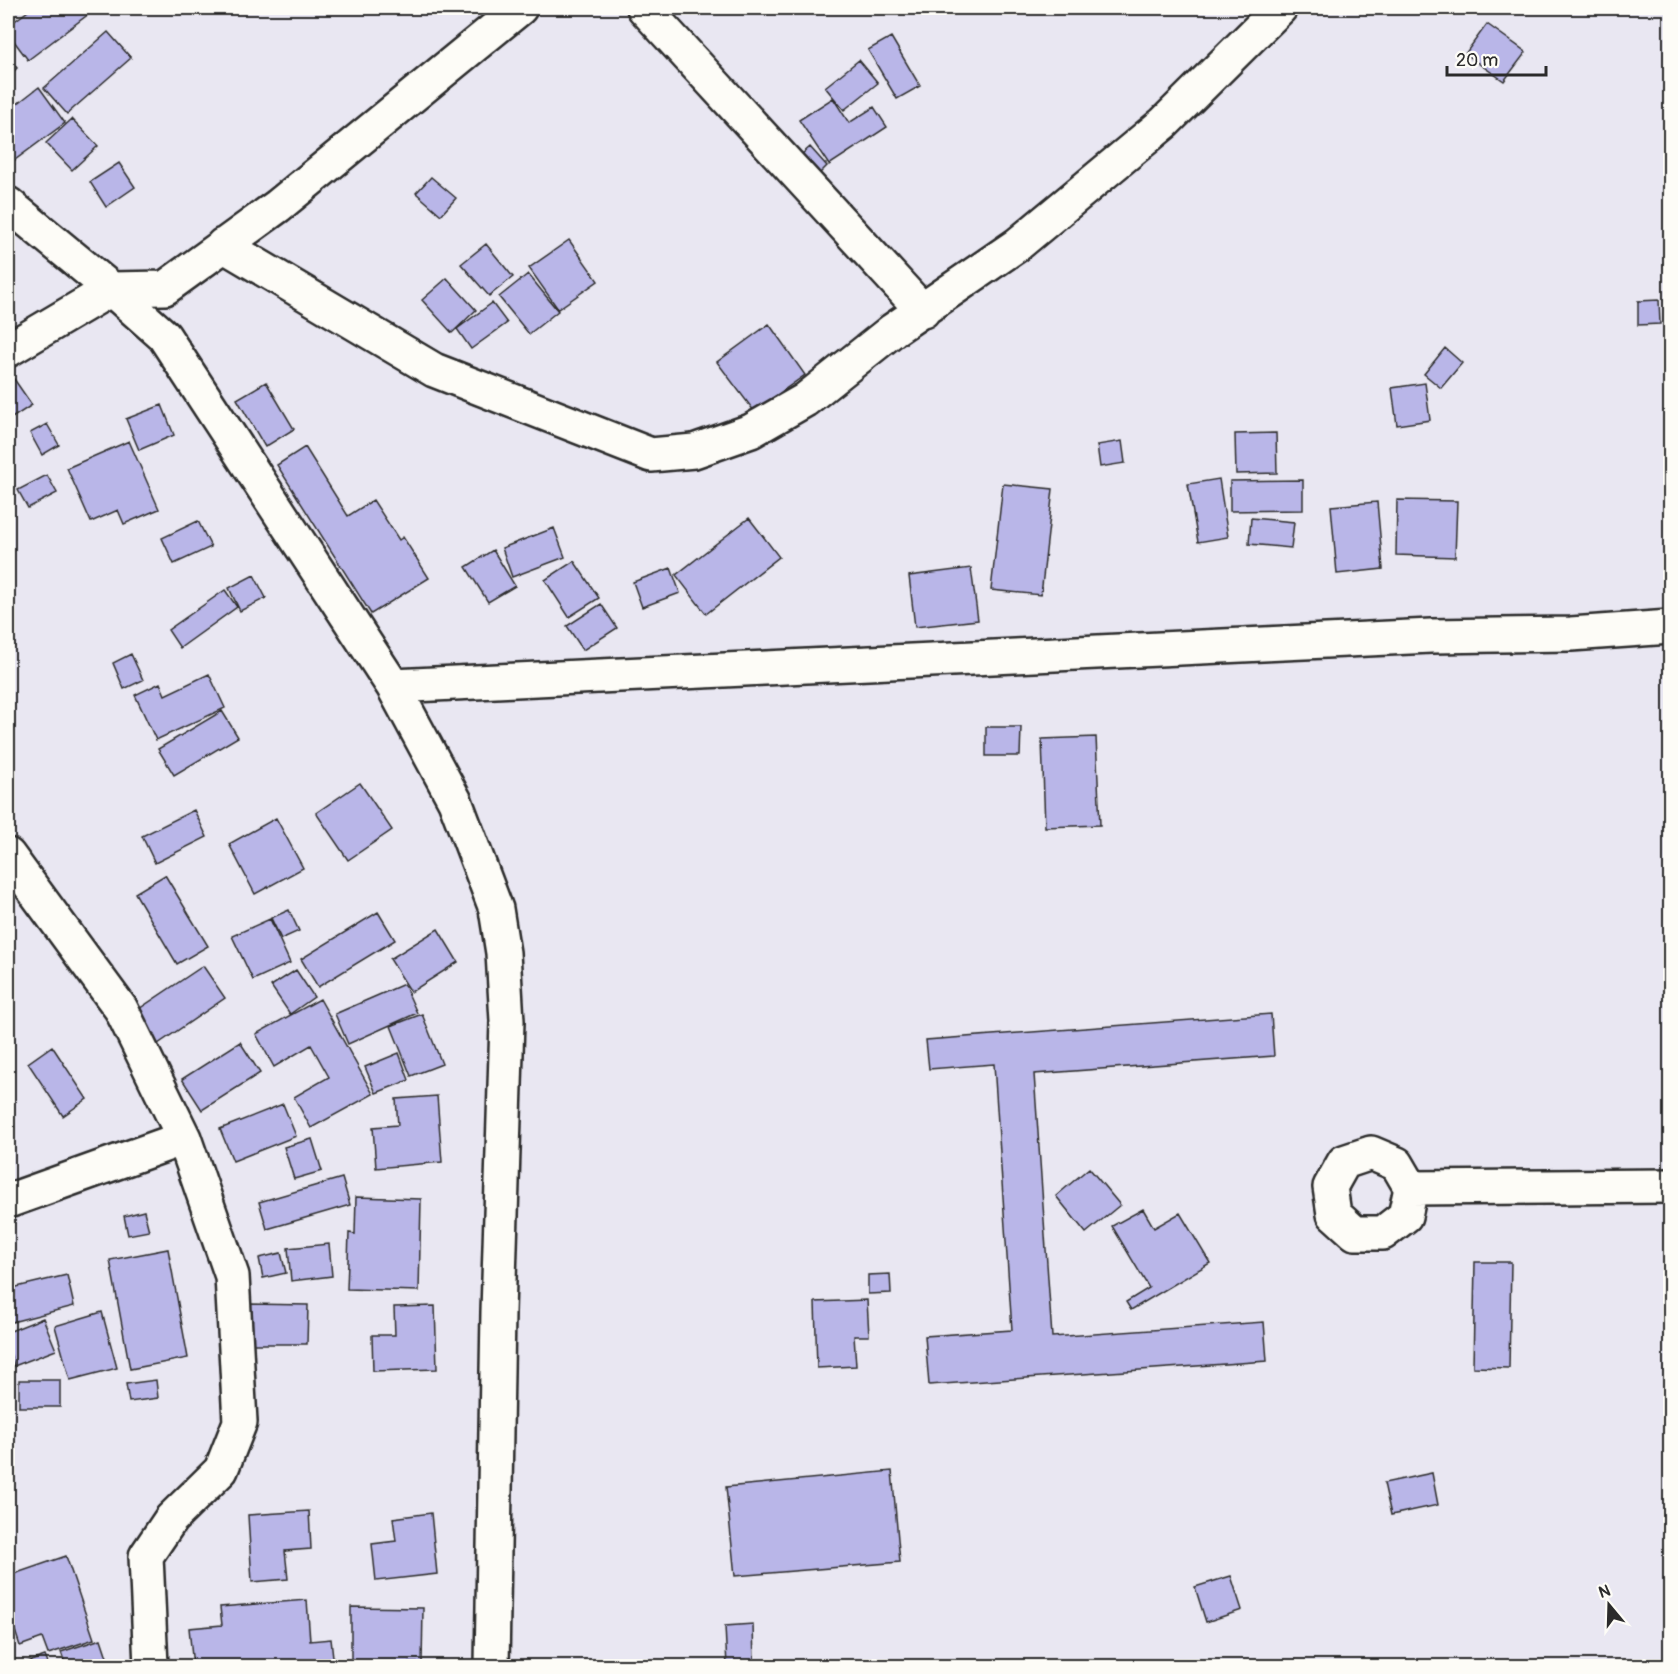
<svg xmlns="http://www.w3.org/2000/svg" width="1678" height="1674" viewBox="0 0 1678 1674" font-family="Pangolin,sans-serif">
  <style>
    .building { fill: #b9b6e8; stroke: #2b2b2b; stroke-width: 1.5 }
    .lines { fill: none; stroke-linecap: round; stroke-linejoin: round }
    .minor-casing { stroke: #2b2b2b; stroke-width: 38 }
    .minor { stroke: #fdfcf7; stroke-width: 33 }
  </style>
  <rect width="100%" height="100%" fill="#e9e7f2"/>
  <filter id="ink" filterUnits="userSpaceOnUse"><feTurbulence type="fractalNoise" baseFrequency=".0167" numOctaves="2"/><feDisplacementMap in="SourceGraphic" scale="12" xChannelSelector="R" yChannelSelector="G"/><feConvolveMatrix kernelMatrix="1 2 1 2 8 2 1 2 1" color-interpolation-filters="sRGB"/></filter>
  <g filter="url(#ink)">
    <path class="building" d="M32,8H93L94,10L28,60L8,33V26Z
      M1487,24L1526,52L1504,81L1465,54Z
      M108,32L131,58L67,114L44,88Z
      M891,37L920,86L897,99L868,50Z
      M8,57L17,68L8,77Z
      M859,60L878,83L844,110L825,87Z
      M39,87L65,123L8,165V111Z
      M833,98L849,123L874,107L887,127L829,165L799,120Z
      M72,119L98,146L72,170L46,143Z
      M810,147L827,166L812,181L794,161Z
      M119,163L135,187L106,207L90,182Z
      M431,177L456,198L441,215L416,193Z
      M569,240L598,281L558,309L529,268Z
      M486,244L513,277L489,296L461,264Z
      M528,274L558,311L529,334L499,297Z
      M447,278L476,310L452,333L422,300Z
      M1659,300L1660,324L1638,325V301Z
      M492,303L507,323L471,349L457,329Z
      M769,324L805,375L754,411L717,362Z
      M1445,348L1462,363L1441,388L1424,374Z
      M14,379L32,405L12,418L8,411V383Z
      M266,382L294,429L265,447L237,399Z
      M1425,383L1430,420L1397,425L1392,388Z
      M162,405L174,435L139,450L126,419Z
      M47,424L59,445L42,455L30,433Z
      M1276,433L1277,473L1236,474L1235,434Z
      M129,441L159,509L124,524L118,510L91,522L67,468Z
      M1122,441L1125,463L1100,467L1097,445Z
      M305,447L348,516L373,500L399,540L403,537L429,578L371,614L277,465Z
      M47,475L57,493L28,508L18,490Z
      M1219,479L1228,537L1198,542L1188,484Z
      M1303,480V510L1230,511V481Z
      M1003,484L1053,489L1041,595L991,590Z
      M1397,500L1457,501L1455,557L1396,555Z
      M1377,502L1383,569L1337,574L1331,506Z
      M749,518L779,557L706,614L676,575Z
      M1251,518L1294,522L1291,548L1249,544Z
      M198,521L211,547L174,564L162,538Z
      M554,528L565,557L512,577L502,548Z
      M493,550L515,586L488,602L466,567Z
      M574,561L599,598L569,617L545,580Z
      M671,568L680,593L642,607L633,582Z
      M971,568L978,620L915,627L909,576Z
      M254,575L266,598L240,611L229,588Z
      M225,590L237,607L180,648L168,630Z
      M601,604L617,628L583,650L567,626Z
      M131,654L143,680L124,689L113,663Z
      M209,674L225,708L156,740L135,695L160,683L165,695Z
      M222,711L238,737L174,775L158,749Z
      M986,727H1021L1020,756H986Z
      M1096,737L1100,825L1045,827L1042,739Z
      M360,783L392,830L348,860L316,813Z
      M194,810L207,837L155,863L142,836Z
      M276,818L303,868L255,894L229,844Z
      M165,875L208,946L177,964L135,893Z
      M289,910L299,931L281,939L271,918Z
      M378,912L395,940L318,987L301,959Z
      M270,919L290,963L253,980L232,936Z
      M438,929L458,962L411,992L390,959Z
      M203,966L225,998L155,1046L133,1013Z
      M296,970L314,997L290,1014L271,986Z
      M404,984L417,1013L348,1044L335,1014Z
      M320,999L373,1094L311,1128L294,1097L329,1077L311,1045L274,1067L256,1034Z
      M422,1014L442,1064L411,1076L391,1026Z
      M1271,1014L1274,1056L1034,1074L1052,1337L1264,1322L1267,1361L929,1385L925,1336L1012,1330L994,1064L929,1069L926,1040Z
      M240,1042L260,1073L202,1110L182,1079Z
      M52,1046L87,1099L63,1116L28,1063Z
      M399,1053L409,1080L376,1093L365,1067Z
      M437,1096L442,1162L376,1168L373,1127L398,1125L396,1099Z
      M283,1104L296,1136L233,1161L220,1129Z
      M312,1139L322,1171L294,1179L284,1147Z
      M1089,1168L1120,1205L1086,1233L1056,1196Z
      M342,1178L350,1205L267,1229L259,1202Z
      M356,1197L421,1199L419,1291L347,1289L349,1233L355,1234Z
      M1143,1209L1154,1228L1180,1213L1210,1263L1131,1310L1126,1302L1149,1288L1112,1226Z
      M144,1211L149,1231L128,1235L124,1216Z
      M329,1244L332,1276L291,1281L288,1248Z
      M168,1249L188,1358L130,1369L110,1260Z
      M281,1253L286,1273L263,1278L259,1258Z
      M1475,1262H1511L1509,1368L1473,1367Z
      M890,1274L891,1293L868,1294V1275Z
      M67,1275L74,1306L8,1323V1289Z
      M867,1300L869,1336H854L856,1366L817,1368L815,1302Z
      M248,1304L308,1305L307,1344H248Z
      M435,1306L437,1369L373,1371L372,1335H395L394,1307Z
      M102,1312L117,1368L70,1380L55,1326Z
      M43,1318L56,1350L14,1366L8,1347V1332Z
      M19,1380H60V1407H19Z
      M156,1380L158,1398L129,1402L126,1384Z
      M892,1471L900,1562L735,1576L726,1487Z
      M1432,1473L1438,1505L1391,1515L1384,1483Z
      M309,1511L311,1549L285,1551L288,1579L252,1582L248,1515Z
      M431,1513L437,1574L376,1581L372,1544L396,1541L393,1518Z
      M66,1556L94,1639L48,1654L42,1638L20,1646L8,1609V1576Z
      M1231,1576L1242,1610L1206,1622L1195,1587Z
      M307,1600L310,1641L331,1639L334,1666H193L189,1628L222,1625L220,1607Z
      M351,1607L423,1608L422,1663L351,1662Z
      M753,1624L754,1665L727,1666L725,1626Z
      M101,1639L110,1666H66L61,1652Z
      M45,1656L49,1666H23L22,1664Z"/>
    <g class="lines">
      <defs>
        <path id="minor" d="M644,8L923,311
          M8,204L111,289L164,336L393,686L455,801L496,909L503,953L507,1021L498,1312L492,1666
          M223,245L434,370L651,455L694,451L751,431L805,400L893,330L1017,245L1164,123L1280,8
          M8,350L111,289L165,288L278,206L520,8
          M393,686L1431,636L1571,634L1670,627
          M8,855L121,1009L184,1138L232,1276L240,1422L221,1470L171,1519L146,1556L151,1666
          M1371,1153L1397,1164L1411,1188L1405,1216L1383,1233H1355L1334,1214L1330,1187L1344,1162Z
          M1411,1188L1670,1186
          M8,1201L184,1138"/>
      </defs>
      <use href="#minor" class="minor-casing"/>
      <use href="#minor" class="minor"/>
    </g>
  </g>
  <rect width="1678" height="1674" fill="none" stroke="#fdfcf7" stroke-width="30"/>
  <rect x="15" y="15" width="1648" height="1644" fill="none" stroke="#2b2b2b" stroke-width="2" filter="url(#ink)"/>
  <g transform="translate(1609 1605) rotate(341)" stroke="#fdfcf7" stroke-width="4.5" paint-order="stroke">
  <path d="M0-4.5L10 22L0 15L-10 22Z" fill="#2b2b2b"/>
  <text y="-9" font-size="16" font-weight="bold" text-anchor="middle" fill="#2b2b2b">N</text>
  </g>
  <path d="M1447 66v9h99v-9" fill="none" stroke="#2b2b2b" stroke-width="3"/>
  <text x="1456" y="66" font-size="18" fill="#2b2b2b" stroke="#fdfcf7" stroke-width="4.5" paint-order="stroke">20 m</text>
</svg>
